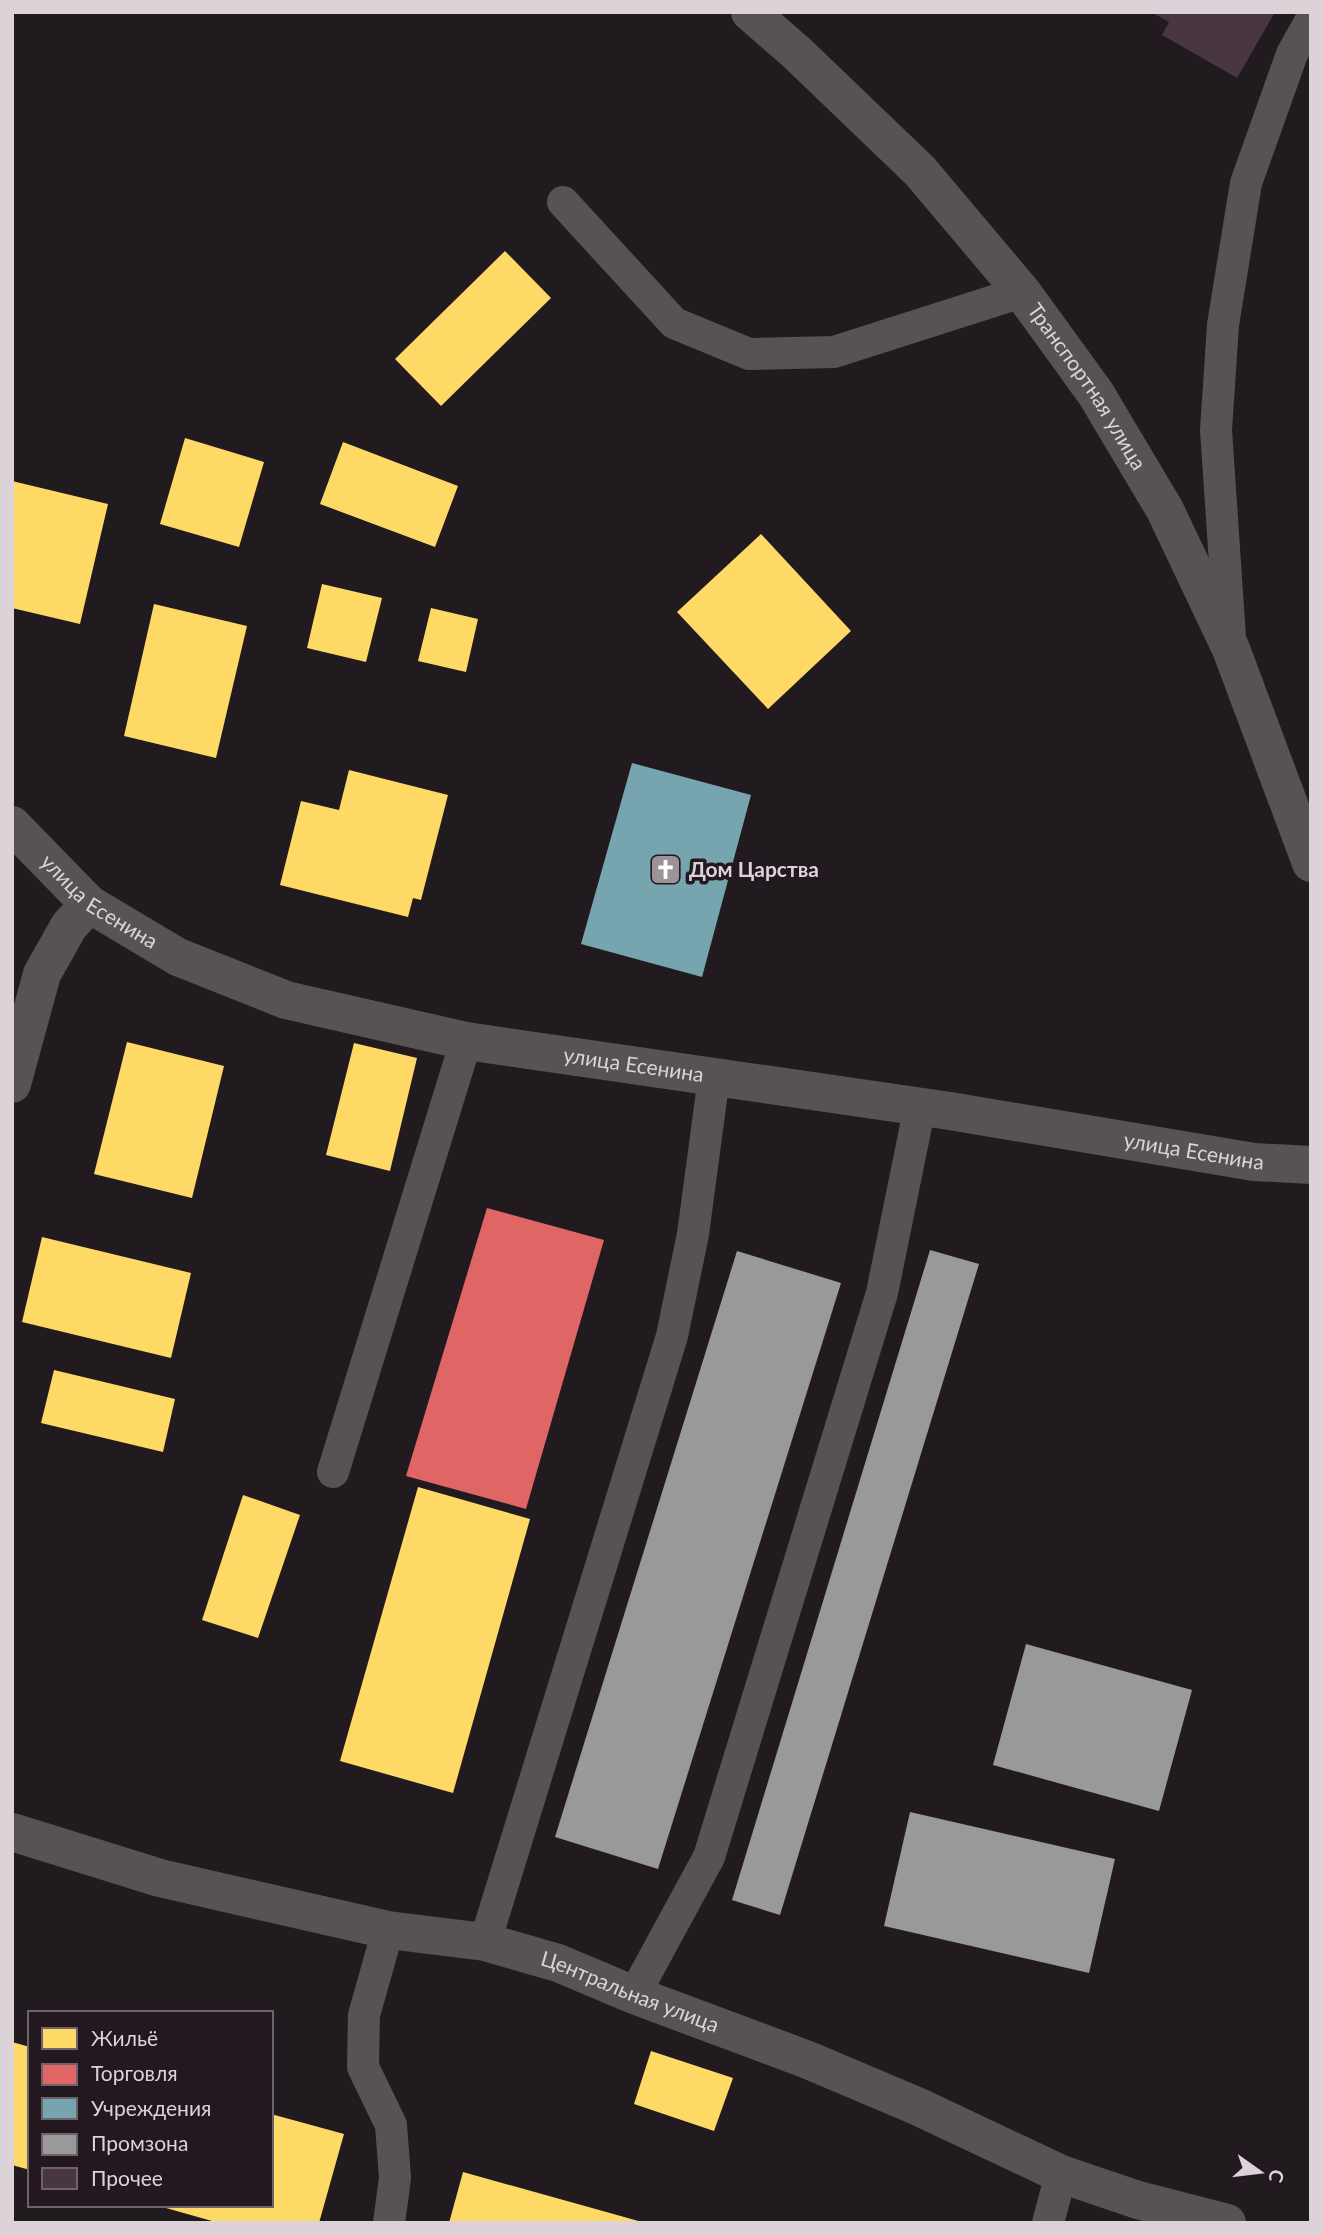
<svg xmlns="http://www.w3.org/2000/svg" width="1323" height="2235" viewBox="0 0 1323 2235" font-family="Lato,sans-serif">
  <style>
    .homes { fill: #ffd966 }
    .shops { fill: #e06666 }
    .public { fill: #76a5af }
    .industry { fill: #999 }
    .building { fill: #483643 }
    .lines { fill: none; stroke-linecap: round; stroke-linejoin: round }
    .service { stroke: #575255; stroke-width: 32 }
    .minor { stroke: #575255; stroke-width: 38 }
    .tertiary { stroke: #575255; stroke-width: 38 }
    .labels { text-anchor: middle; stroke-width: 7; stroke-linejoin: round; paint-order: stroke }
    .street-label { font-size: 21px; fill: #dcd3d8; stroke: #241820 }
    .poi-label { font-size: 21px; font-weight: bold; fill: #dcd3d8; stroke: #241820; text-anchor: start }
  </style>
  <rect width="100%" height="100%" fill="#211b1f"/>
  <path class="homes" d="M505,251L551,298L441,406L395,359Z
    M185,438L264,462L239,547L160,524Z
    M343,442L458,486L435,547L320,504Z
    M12,481L108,504L80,624L12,608Z
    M761,534L851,631L768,709L677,612Z
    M322,584L382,598L366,662L307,648Z
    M154,604L247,626L216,758L124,736Z
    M431,608L478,619L466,672L418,661Z
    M349,770L448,795L421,900L413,898L408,917L280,885L301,801L339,810Z
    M127,1042L224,1066L192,1198L94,1174Z
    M354,1043L417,1058L390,1171L326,1155Z
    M42,1237L191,1273L171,1358L22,1322Z
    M54,1370L175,1399L163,1452L41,1423Z
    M418,1487L530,1519L453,1793L340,1761Z
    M243,1495L300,1515L258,1638L202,1620Z
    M12,2042L30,2047V2170L12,2165Z
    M651,2051L733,2078L714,2131L634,2104Z
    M271,2114L344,2134L319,2223H219L159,2206L271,2205Z
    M463,2172L642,2222V2223H449Z"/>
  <path class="shops" d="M487,1208L604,1240L526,1509L406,1476Z"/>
  <path class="public" d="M632,763L751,795L702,977L581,944Z"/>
  <path class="industry" d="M930,1250L979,1264L780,1915L732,1900Z
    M737,1251L841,1283L658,1869L555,1837Z
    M1026,1644L1192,1690L1159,1811L993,1765Z
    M910,1812L1115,1859L1089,1973L884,1926Z"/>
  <path class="building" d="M1151,12H1275L1237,78L1162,35L1169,22Z"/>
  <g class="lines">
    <path class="service" d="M563,202L674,323L749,354L834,352L1022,292
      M1230,637L1216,430L1223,325L1246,183L1292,54L1311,20
      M333,1472L466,1041
      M388,1930L364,2015L363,2067L391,2125L395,2178L389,2223
      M485,1942L672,1336L693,1234L714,1077
      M634,1995L709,1857L882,1293L920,1106
      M1048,2223L1061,2174"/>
    <g class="minor">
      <path id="s1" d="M12,825L89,904L178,957L286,1000L466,1041L950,1111L1254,1162L1311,1165"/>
      <path d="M12,1084L42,974L69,926L89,904"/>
      <path id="s2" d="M12,1832L160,1878L388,1930L485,1942L558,1963L634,1995L808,2060L919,2107L1061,2174L1138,2200L1227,2223"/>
    </g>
    <path class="tertiary" id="s3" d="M750,12L797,53L920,171L1022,292L1096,394L1165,510L1231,649L1311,863"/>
  </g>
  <defs>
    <symbol id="church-square" viewBox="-11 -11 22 22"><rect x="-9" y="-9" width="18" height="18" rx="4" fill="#9b9397" stroke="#241820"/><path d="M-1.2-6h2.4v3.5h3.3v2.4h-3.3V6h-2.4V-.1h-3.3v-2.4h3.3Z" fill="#fff"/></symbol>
  </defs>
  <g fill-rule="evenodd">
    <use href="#church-square" x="648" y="852" width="35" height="35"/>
  </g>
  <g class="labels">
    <g class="street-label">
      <text dy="7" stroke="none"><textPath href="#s3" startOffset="506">Транспортная улица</textPath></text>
      <text dy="7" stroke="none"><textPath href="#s1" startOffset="117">улица Есенина</textPath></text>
      <text dy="7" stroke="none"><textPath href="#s1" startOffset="684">улица Есенина</textPath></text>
      <text dy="7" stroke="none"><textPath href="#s1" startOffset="1251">улица Есенина</textPath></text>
      <text dy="7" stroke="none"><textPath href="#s2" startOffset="640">Центральная улица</textPath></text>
    </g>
    <g class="poi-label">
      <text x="689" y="877">Дом Царства</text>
    </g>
  </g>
  <rect width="1323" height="2235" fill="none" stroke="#dcd3d8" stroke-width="28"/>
  <rect x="28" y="2011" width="245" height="196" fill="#241820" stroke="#6e636a" stroke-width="2"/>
  <rect x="42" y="2028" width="35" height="21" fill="#ffd966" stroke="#6e636a" stroke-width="2"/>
  <text x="91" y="2046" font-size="21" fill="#dcd3d8">Жильё</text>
  <rect x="42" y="2064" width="35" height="21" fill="#e06666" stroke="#6e636a" stroke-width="2"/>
  <text x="91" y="2081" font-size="21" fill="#dcd3d8">Торговля</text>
  <rect x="42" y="2098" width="35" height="21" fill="#76a5af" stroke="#6e636a" stroke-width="2"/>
  <text x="91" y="2116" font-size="21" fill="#dcd3d8">Учреждения</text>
  <rect x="42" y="2134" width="35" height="21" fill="#999999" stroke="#6e636a" stroke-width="2"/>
  <text x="91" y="2151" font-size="21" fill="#dcd3d8">Промзона</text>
  <rect x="42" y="2168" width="35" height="21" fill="#483643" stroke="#6e636a" stroke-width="2"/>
  <text x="91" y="2186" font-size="21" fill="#dcd3d8">Прочее</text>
  <g transform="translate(1260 2172) rotate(104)" stroke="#241820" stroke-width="5" paint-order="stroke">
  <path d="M0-5L12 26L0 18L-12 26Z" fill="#dcd3d8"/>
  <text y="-10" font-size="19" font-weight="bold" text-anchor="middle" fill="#dcd3d8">С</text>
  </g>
</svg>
